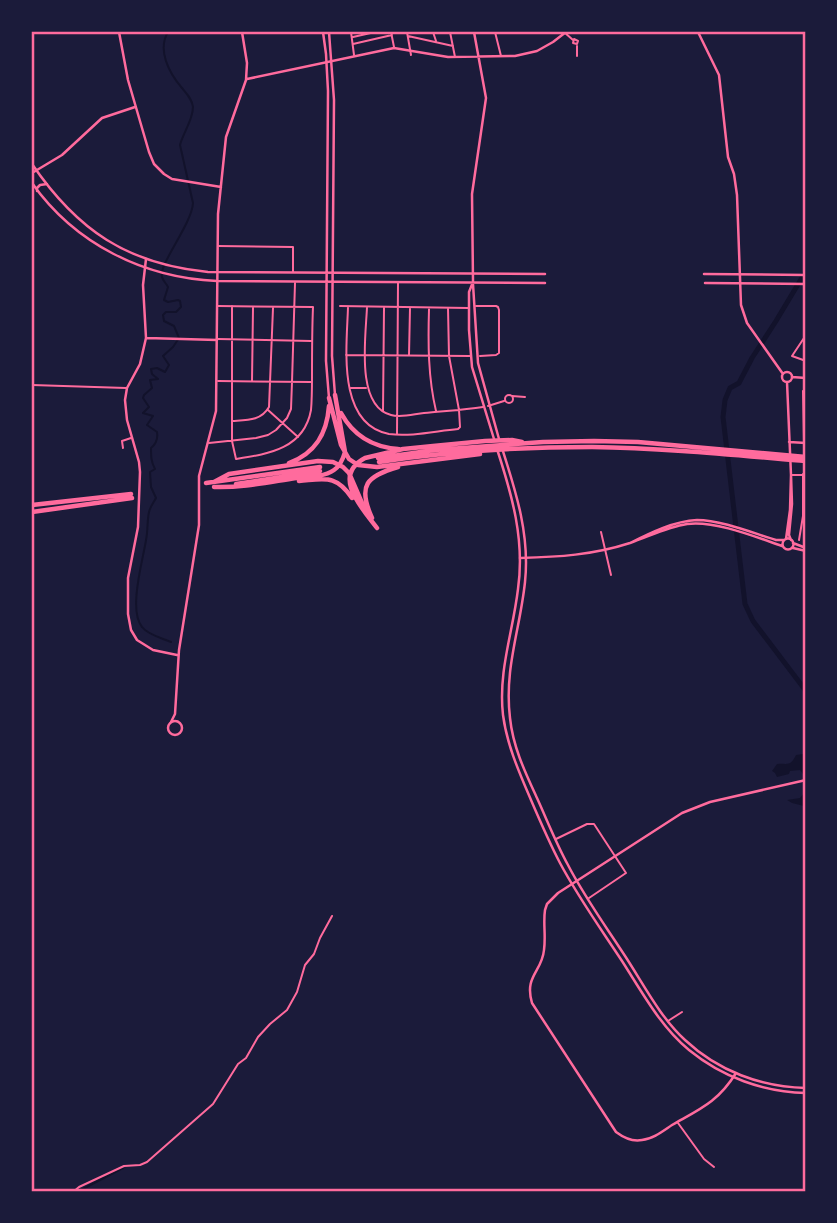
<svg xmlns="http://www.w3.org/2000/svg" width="837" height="1223" viewBox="0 0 837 1223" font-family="'Sofia Sans Condensed',sans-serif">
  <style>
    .water { fill: #12122b }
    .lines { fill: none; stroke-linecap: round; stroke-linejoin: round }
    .stream { stroke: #12122b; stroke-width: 2 }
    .river { stroke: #12122b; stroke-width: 5 }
    .minor { stroke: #ff6b9d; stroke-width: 2 }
    .tertiary { stroke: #ff6b9d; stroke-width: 2.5 }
    .secondary { stroke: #ff6b9d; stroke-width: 2.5 }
    .trunk { stroke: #ff6b9d; stroke-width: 4.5 }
    .neatline { fill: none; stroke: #ff6b9d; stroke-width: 2.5 }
  </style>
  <rect width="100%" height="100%" fill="#1b1b3a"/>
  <path class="water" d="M803,754L806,769L805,805L804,806L792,803L787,800L800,798L804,793L803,774L800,770L790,771L789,774L777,777L775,773L772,771L777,764C788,763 790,767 796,755Z"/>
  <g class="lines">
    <path class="stream" d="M168,32C157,50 169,73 182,88C187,94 192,99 193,107C193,120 183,133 180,145L193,203C192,224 158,265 162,277C163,281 166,283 168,287L164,300L168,302L178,300L180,301L181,307L176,312H166L163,315L164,321L174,326L179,338L173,347L163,356L169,365L165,372L157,368L151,369L152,374L158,379L150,380L152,388L144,395L143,398L149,407L143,413L153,416L147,425L157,432C158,438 156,444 151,448C151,456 151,462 155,469L150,472L151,487L156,498C154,502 150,507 149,512C147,521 148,531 146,540C143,560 128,610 142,627C148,635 162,638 171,642
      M77,1192L123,1168"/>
    <path class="river" d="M806,271L776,321L752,358L739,383L730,388L725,400L723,417L745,604L753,621L806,691"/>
    <path class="minor" d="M351,32L354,55
      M391,32L394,47
      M407,32L411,55
      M433,32L436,41
      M450,32L455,57
      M495,32L501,56
      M564,32L573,40
      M408,36L453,46
      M353,37L375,32
      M574,39L578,41L577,44L573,43Z
      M353,44L392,35
      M577,56V46
      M218,246L293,247V272
      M218,306L313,307C312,330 312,354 312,377C312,388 312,399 311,410C304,449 268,454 236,459L232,441V306
      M340,306L468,308
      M476,306H496L498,307L499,310V353L496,355L480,356
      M348,307C347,345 336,424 389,434C411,437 436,431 458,429L460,427L459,410L449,356L448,308
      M367,307C366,335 355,406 391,415C401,418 414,414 424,413C444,411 464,410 483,407
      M429,309C428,343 428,377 436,411
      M806,335L792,356L806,361
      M218,339L311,341
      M346,355L470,356
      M409,355L410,308
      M218,381L311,382
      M252,381L253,308
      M32,385L126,388
      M351,388H366
      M505 399a4 4 0 1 1 8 0a4 4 0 1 1-8 0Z
      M512,396L525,397
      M488,406L504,401
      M268,410L298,437
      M383,411L384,308
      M232,421C247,420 261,421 269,407L273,308
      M397,434L398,283
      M804,442L803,391H806
      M209,443L256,438L268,435L276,430L287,418L291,409L292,382L295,283
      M123,448L122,441L131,438
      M792,475H806
      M601,532L611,575
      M799,540L803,516V474
      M556,839L587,824H594L626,873L589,898
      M668,1021L682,1012
      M678,1123L704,1159L714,1167
      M73,1192L79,1187L124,1166L140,1165L147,1162L213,1104L238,1064L246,1058L258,1037L270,1024L287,1010L297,992L305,965L314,954L320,938L332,916"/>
    <path class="tertiary" d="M119,32L128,80L149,152L154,164L164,174L172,179L221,187
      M698,32L719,75L728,157L734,174L737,195L741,305L747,323L783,374
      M247,79L394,48L448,57L515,56L537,51L553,42L566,32
      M32,173L62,155L102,118L135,107
      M146,259L143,285L146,338L140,364L127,388L125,400L127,420L139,462L140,472L138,527L128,578V614L131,630L137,640L153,650L177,655
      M473,281L472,194L486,98L474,32
      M147,338L217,340
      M782 377a5 5 0 1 1 10 0a5 5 0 1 1-10 0Z
      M792,377L806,378
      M787,382L791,475
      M789,442L806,443
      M782.5 544a5.5 5.5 0 1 1 11 0a5.5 5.5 0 1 1-11 0Z
      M786,539L790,510L791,475L792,504L789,535L791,540
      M793,543L806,548
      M782,546C756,537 714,520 687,524C667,527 648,537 630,543C650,533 674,521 697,520C721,520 753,533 776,540H784
      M793,548L806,551
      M520,558C558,557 593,555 630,543
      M168 728a7 7 0 1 1 14 0a7 7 0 1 1-14 0Z
      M171,722L175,714L179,650L199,525V476L216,411L218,214L226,137L246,80L247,63L242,32
      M736,1073C718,1102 700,1109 672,1125C663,1131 653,1139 642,1140C632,1142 624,1138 616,1132L532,1003C524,976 542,972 544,950C546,936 543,923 545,910L547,904L558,893L682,813L710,802L806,780"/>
    <path class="secondary" d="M323,32L326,54L328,91L326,361L329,398
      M329,32L334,100L332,356L335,395
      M32,164C77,230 127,264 208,272L545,274
      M32,183C75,244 144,278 217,281L545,283
      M37,191V188L40,185L47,184
      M704,274L806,275
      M473,282L469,292V330L472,367L494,439
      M705,283L806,284
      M473,284L478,363L499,439
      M502,448C516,492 530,535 525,582C520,630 504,669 510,718C513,747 525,772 537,798C547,820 556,843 568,865C585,898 607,928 627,959C645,987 661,1018 685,1040C718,1071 761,1087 806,1088
      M497,449C512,495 525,540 518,589C513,632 498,671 503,715C507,745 519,772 531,800C540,821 549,842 560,863C578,897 601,929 622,961C642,992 660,1026 689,1050C722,1077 763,1092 806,1093"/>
    <path class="trunk" d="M329,398L341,445L349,459L358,465L377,467L480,454
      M341,413C353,435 372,447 398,449
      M378,458L435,450L543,442L594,441L638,442L806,457
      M379,462C449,451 520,447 592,447C663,448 734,455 806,461
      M289,463C316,453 327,433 329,406
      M299,481C325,479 336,474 352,498
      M214,482L229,474L318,461L333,462L343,467L349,473L365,510
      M206,483L320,467
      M236,484L320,471
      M214,487C242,488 269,482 296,478C308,477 324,477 334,470C340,466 343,459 345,452L335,395
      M32,505L131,494
      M32,512L132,498
      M372,518C357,485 367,476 398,467
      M377,528C362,508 331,476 365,458L403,449L433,446L485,441L512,440L522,442"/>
  </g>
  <rect width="837" height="1223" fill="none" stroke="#1b1b3a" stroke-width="66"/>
  <rect x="33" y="33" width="771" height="1157" class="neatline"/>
</svg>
